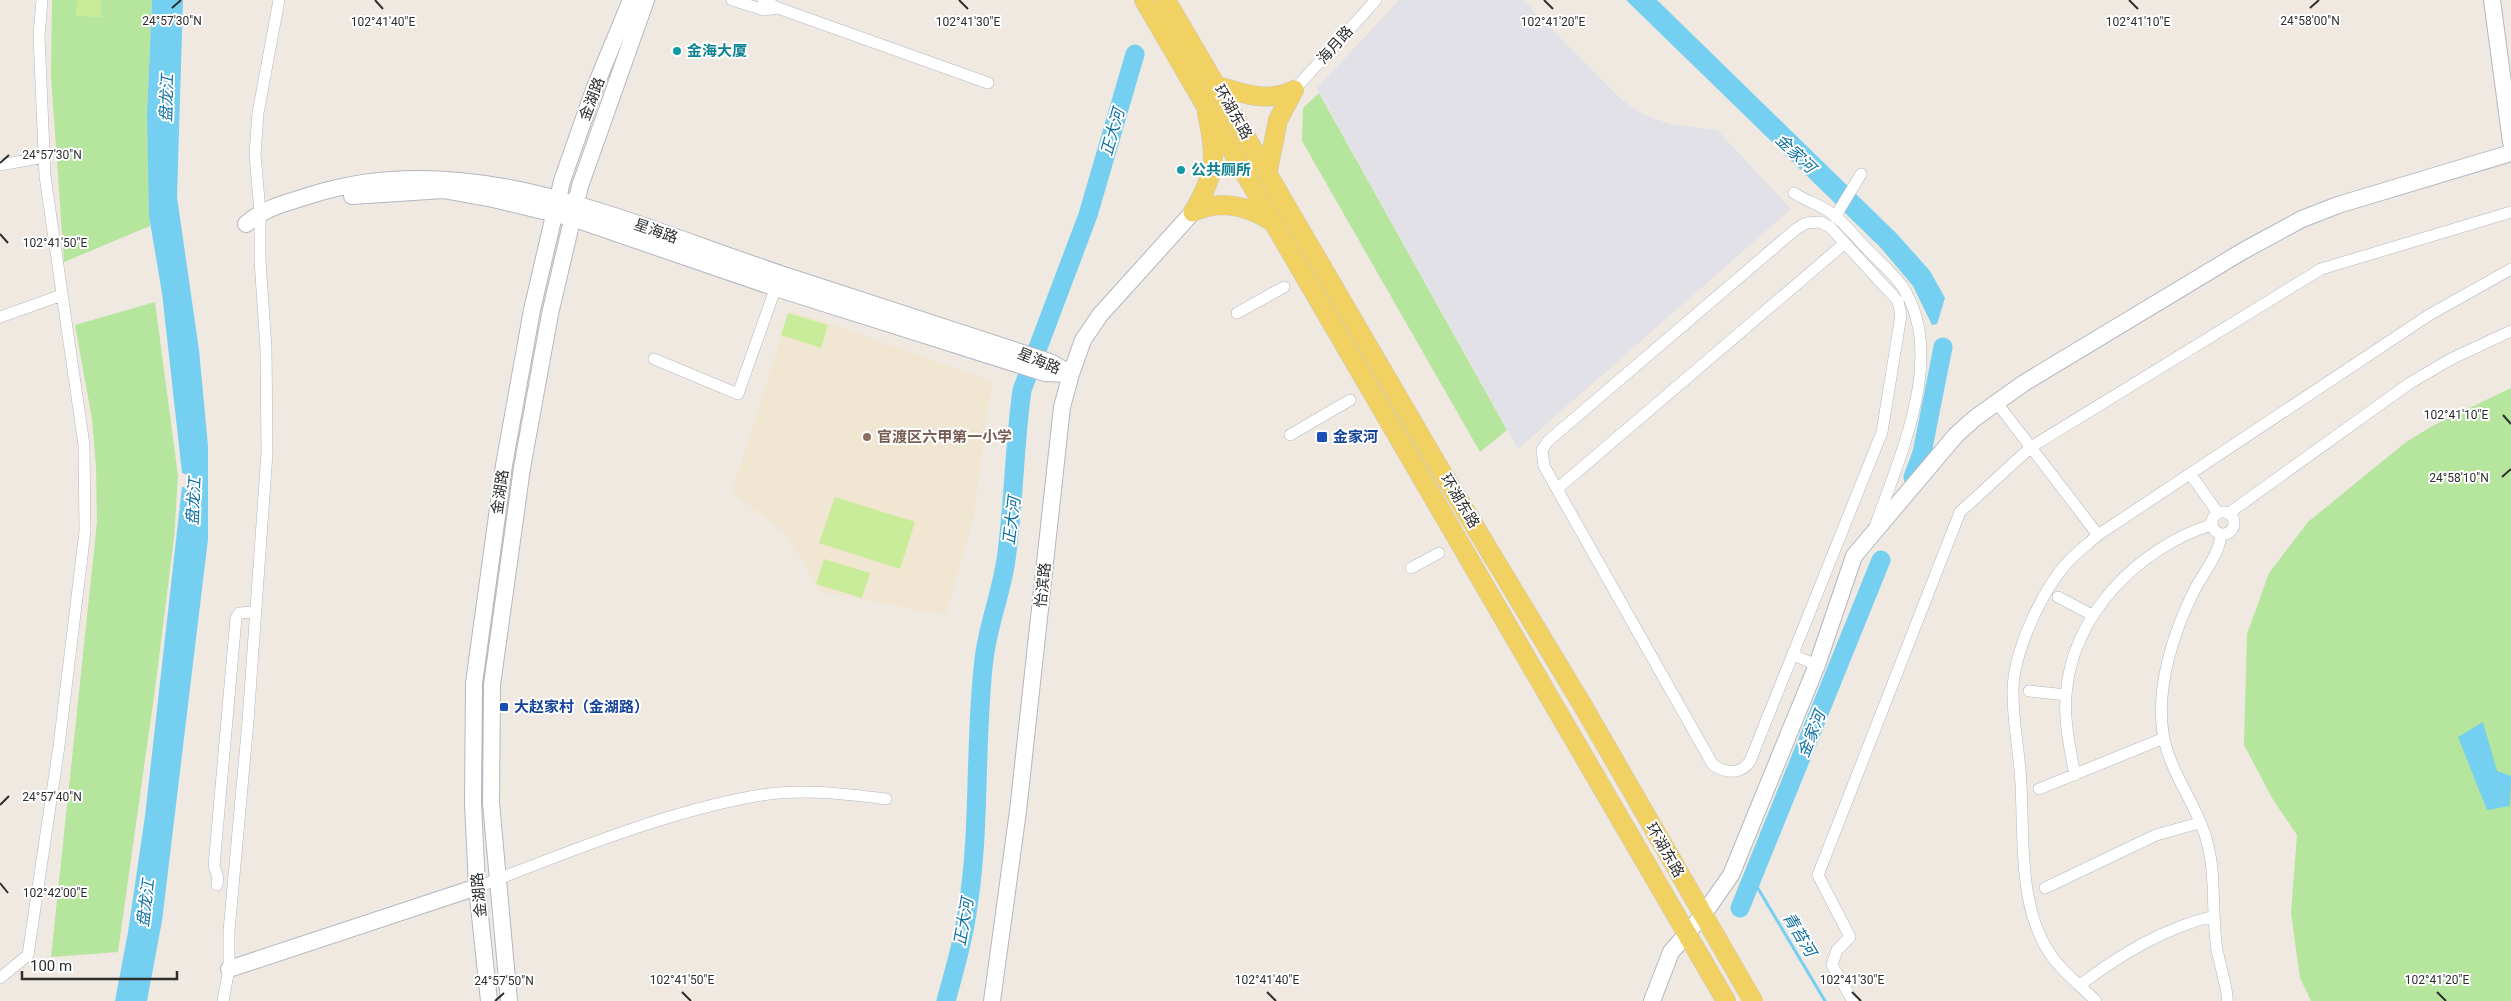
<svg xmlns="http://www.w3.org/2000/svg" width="2511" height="1001" viewBox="0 0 2511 1001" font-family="Roboto,'Noto Sans SC',sans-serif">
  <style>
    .industrial { fill: #e3e1e8 }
    .education { fill: #f0e6d1 }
    .green { fill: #b6e59e }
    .pitch { fill: #c9ec9a }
    .water { fill: #75cff0 }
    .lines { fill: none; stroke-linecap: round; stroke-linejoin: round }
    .stream { stroke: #75cff0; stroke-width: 3 }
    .river { stroke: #75cff0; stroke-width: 19 }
    .street-casing { stroke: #b4b7c1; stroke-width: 12 }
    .secondary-casing { stroke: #b4b7c1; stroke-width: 18 }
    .primary-casing { stroke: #c9c9c9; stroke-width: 20 }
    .street { stroke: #fff; stroke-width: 11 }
    .secondary { stroke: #fff; stroke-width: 16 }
    .primary { stroke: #f2d163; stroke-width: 19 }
    .ticks { fill: none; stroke: #2e2e2e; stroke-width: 2 }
    .culture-dot { fill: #0f9aa8; stroke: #fff; stroke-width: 2 }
    .education-dot { fill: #8d6e63; stroke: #fff; stroke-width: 2 }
    .transit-dot { fill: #1a4fb4; stroke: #fff; stroke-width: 2 }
    .labels { text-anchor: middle; stroke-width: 4; stroke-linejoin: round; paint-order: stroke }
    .street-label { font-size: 15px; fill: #2e2e2e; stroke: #fff }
    .culture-label { font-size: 15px; font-weight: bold; fill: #0d838f; stroke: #fff; text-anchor: start }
    .education-label { font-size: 15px; font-weight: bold; fill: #785e54; stroke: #fff; text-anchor: start }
    .transit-label { font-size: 15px; font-weight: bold; fill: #164399; stroke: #fff; text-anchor: start }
    .water-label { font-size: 16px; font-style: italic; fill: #0d6fa3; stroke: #fff }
    .ticks-label { font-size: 12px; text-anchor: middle; fill: #2e2e2e; stroke: #fff; stroke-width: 4; stroke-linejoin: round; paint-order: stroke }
  </style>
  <rect width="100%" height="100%" fill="#efe9e1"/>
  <path class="industrial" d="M1399,0H1523L1623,101L1642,114L1670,124L1717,130L1791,209L1518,449L1317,88Z"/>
  <path class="education" d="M790,310L992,381L973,520L946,615L821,592L786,534L732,492Z"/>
  <path class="green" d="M52,0H152L147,114L150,226L64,262L51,76Z
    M1319,93L1507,430L1480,452L1302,141L1303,108Z
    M155,302L178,476L174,538L155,689L118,952L51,957L97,522L96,467L92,419L75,325Z
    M2511,388V1001H2311L2300,978L2291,913L2297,835L2272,798L2244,745L2247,634L2269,573L2308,522L2406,442L2436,424Z"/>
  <path class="pitch" d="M77,0H101V17L76,16Z
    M788,313L828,325L821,348L781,335Z
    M835,497L915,522L900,569L819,543Z
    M824,559L870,573L862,598L816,584Z"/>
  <path class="water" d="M152,0H183L177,197L199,350L208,446V539L162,921L147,1001H115L128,932L145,816L182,487H187L188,475L182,473L162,293L149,216L147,114Z
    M1626,0H1657L1897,234L1930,271L1945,298L1937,324L1932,325L1913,286L1881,248Z
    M2483,722L2497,771L2511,776L2510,806L2487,810L2458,737Z"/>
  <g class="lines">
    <path class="stream" d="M1753,880L1825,1001"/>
    <path class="river" d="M1913,477L1922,453L1943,347
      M1740,908L1881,560
      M946,1001C954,972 963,942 967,913C981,829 974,743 984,659C988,625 1001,594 1006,560C1014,503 1014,447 1022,390L1088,215L1135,54"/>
    <defs>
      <path id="street" d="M732,0L764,10L778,8
        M763,0L778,8L988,83
        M1294,90L1376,0
        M0,165L44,157
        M1794,193C1806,201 1820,205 1831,213C1845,223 1856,238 1868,250C1880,262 1893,273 1902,286C1948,355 1899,457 1875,527
        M1835,217L1861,174
        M1820,222L1830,227L1898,301L1901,315L1882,432L1750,761C1741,775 1726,773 1713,765L1544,466L1542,450L1548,441L1796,229L1806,223Z
        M1237,313L1284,287
        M0,317L62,295
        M654,359L738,394L778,281
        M1997,403L2098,535
        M1290,435L1350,400
        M2191,475L2218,513
        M1557,489L1845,243
        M2212 523a11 11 0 1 1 22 0a11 11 0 1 1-22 0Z
        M2229,513L2410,383L2451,359L2511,331
        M2221,534C2220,554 2203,573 2194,591C2173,633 2156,687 2163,733C2169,772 2195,801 2206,838C2217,874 2211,913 2217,950C2219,960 2229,996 2227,1001
        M1411,568L1439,553
        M2058,597L2092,615
        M1793,655L1817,665
        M2029,691L2066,695
        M2075,775C2070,750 2064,721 2066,695C2072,615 2138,548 2211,525
        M2039,789L2164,738
        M217,885L218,878L214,866L236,618L239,613L254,612
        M477,887C564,854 659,814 750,797C795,788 841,793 886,799
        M2045,888L2156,835L2199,823
        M0,978L28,955L59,746L85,531L84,445L45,176L39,36L42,0
        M2080,985C2121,954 2164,928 2214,916
        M223,1001L229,969V931L248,721L267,453L266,349L260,260V212L255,154L258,113L279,0
        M1853,1001L1832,965L1837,950L1850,937L1818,875L1960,512L2031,447L2321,269L2511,212
        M2096,1001C2082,987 2065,974 2053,958C2018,911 2024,841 2021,785C2020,755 2013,725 2013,694C2012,655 2041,592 2067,563C2076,553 2088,544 2098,535L2429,315L2511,269"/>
      <path id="secondary" d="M2492,0L2511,142
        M352,196L443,190L493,199L572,218L776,288L1045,373L1069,374
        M246,224C265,207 287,203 311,195C470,144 631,225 781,274C870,304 960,333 1050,362L1071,374
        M229,969L477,887
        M489,1001L477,887L473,803L474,683L504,465L532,310L562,181L595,87L631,0
        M509,1001L491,803L492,685L522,468L550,314L580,186L646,0
        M992,1001L1018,811L1062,407L1071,374L1083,340L1100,315L1193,212
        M1652,1001L1671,952L1703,915L1731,875L1817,665L1854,556L1956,435L1975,418L2024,383L2243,251L2302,219L2338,205L2511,153"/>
      <path id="primary" d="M1144,0L1726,1001
        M1166,0L1437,464L1583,706L1753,1001
        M1218,86C1245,94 1267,103 1294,90L1278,120L1268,171
        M1207,114C1217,157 1216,174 1193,212C1221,199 1249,206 1274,223"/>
    </defs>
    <use href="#street" class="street-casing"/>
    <use href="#secondary" class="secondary-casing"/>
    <use href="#primary" class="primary-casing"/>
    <use href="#street" class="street"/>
    <use href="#secondary" class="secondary"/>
    <use href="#primary" class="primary"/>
  </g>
  <path class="ticks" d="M375,0L383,9M959,0L968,9M1544,0L1553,9M2129,0L2138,9M172,8L181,0M2310,8L2319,0M0,163L9,155M0,234L8,243M2503,415L2511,424M2502,477L2511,469M0,805L9,796M0,883L8,893M682,992L691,1001M1267,992L1276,1001M1852,992L1861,1001M2437,992L2446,1001M495,1001L504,993"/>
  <g class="culture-dot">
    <circle cx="677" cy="51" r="5"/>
    <circle cx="1181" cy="170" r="5"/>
  </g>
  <circle class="education-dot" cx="867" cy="437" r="5"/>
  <g class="transit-dot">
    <rect x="1316" y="431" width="12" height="12" rx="2.5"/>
    <rect x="499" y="702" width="10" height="10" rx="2.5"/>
  </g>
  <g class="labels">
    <g class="street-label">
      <text transform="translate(1335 45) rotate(-48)" y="5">海月路</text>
      <text transform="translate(592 99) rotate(-69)" y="5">金湖路</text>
      <text transform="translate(1233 112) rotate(60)" y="5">环湖东路</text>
      <text transform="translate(656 231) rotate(19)" y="5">星海路</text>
      <text transform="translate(1039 361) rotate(22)" y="5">星海路</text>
      <text transform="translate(500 492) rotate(-82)" y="5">金湖路</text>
      <text transform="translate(1460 501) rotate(59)" y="5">环湖东路</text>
      <text transform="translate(1043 585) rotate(-84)" y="5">怡滨路</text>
      <text transform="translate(1665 850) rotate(60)" y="5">环湖东路</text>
      <text transform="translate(479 895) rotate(-95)" y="5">金湖路</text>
    </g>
    <g class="culture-label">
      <text x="687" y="56">金海大厦</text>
      <text x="1191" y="175">公共厕所</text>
    </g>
    <g class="education-label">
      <text x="877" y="442">官渡区六甲第一小学</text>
    </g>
    <g class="transit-label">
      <text x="1333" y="442">金家河</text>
      <text x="514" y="712">大赵家村（金湖路）</text>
    </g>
    <g class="water-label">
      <text transform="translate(166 98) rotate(-88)" y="6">盘龙江</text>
      <text transform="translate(1112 132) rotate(-74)" y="6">正大河</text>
      <text transform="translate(1796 153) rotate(44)" y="6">金家河</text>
      <text transform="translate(193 501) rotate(-87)" y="6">盘龙江</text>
      <text transform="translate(1011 521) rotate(-83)" y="6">正大河</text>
      <text transform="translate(1811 734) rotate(-68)" y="6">金家河</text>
      <text transform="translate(145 903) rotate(-83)" y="6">盘龙江</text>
      <text transform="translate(963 922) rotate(-80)" y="6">正大河</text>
      <text transform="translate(1800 934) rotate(59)" y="6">青苔河</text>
    </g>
  </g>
  <g class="ticks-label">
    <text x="172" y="25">24°57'30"N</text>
    <text x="2310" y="25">24°58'00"N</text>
    <text x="383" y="26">102°41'40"E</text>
    <text x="968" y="26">102°41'30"E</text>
    <text x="1553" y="26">102°41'20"E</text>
    <text x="2138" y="26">102°41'10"E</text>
    <text x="52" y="159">24°57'30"N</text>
    <text x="55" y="247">102°41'50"E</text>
    <text x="2456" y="419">102°41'10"E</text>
    <text x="2459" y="482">24°58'10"N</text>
    <text x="52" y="801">24°57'40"N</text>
    <text x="55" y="897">102°42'00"E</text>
    <text x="682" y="984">102°41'50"E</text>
    <text x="1267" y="984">102°41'40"E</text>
    <text x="1852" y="984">102°41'30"E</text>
    <text x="2437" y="984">102°41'20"E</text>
    <text x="504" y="985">24°57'50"N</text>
  </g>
  <path d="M22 971v8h155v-8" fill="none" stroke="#2e2e2e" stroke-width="2.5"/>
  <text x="30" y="971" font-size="15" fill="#2e2e2e" stroke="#ffffff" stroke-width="4" paint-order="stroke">100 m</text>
</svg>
